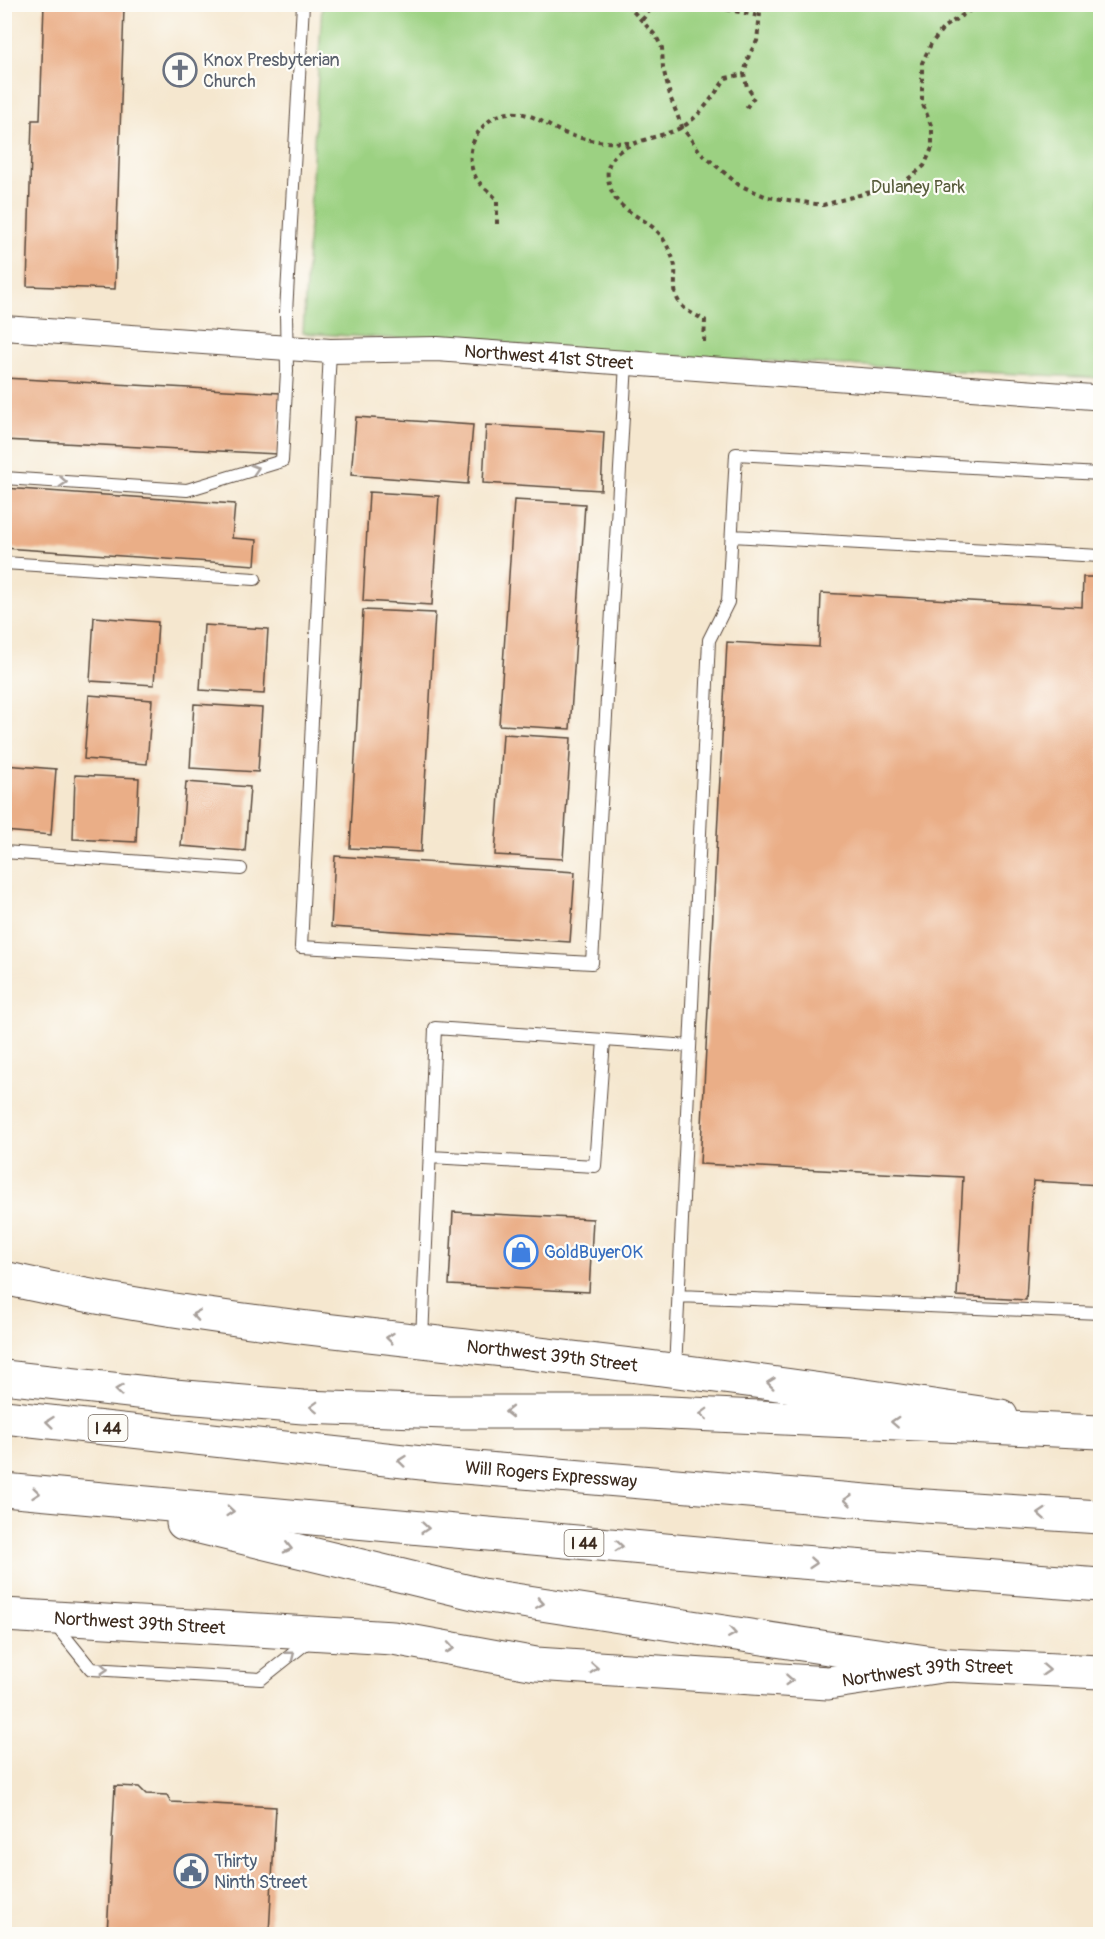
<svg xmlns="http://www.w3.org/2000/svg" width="1105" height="1939" viewBox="0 0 1105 1939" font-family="Pangolin,sans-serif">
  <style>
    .green { fill: #9cd182; stroke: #6c7e50; stroke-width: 1.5 }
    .building { fill: #eaae87 }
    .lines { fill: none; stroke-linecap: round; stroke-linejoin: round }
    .lane-casing { stroke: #574639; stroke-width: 14 }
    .street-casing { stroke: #574639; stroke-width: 26 }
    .secondary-casing { stroke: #574639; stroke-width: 35 }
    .highway-casing { stroke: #574639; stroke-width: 35 }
    .path { stroke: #574639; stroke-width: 4; stroke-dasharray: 4.5 4.5; stroke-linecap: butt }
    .lane { stroke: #fff; stroke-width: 12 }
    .street { stroke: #fff; stroke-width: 24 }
    .secondary { stroke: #fff; stroke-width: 33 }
    .highway { stroke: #fff; stroke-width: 33 }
    .oneway { stroke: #a79f9a }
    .labels { text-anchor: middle; stroke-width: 4.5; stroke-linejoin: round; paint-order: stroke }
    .shield { fill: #fdfcf7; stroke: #75695f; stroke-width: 1.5 }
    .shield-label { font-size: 16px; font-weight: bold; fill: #3b2a1e }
    .worship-label { font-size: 18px; fill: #5b616d; stroke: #fdfcf7; text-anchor: start }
    .park-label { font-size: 18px; fill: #585c3c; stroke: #fdfcf7 }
    .street-label { font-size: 18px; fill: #3b2a1e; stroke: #fdfcf7 }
    .shop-label { font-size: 18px; fill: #366cbe; stroke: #fdfcf7; text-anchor: start }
    .service-label { font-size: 18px; fill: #4e5e75; stroke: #fdfcf7; text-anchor: start }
  </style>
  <rect width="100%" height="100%" fill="#fdfcf7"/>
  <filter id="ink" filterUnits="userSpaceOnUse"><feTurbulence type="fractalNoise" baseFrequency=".0167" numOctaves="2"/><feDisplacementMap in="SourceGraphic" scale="12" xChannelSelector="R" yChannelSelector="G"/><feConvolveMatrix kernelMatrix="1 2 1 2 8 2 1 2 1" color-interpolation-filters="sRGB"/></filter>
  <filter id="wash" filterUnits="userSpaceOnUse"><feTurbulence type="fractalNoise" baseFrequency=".008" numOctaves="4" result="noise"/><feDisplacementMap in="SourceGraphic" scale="24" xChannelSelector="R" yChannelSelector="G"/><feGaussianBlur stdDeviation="1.35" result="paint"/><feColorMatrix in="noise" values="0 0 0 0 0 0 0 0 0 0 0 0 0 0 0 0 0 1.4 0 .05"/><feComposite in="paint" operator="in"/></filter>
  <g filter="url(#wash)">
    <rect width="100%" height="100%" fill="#f5e7cf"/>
    <path class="green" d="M322,5H1100V378L703,358L303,333Z"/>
    <g id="blocks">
      <path class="building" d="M44,4H142V9L124,8L115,289L27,286L32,120H40Z
        M4,378L281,393L278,454L4,440Z
        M356,417L473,425L468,484L351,475Z
        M486,425L604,432L601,490L483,483Z
        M4,488L235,504L232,538L257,540L255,565L4,548Z
        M369,492L439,496L432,605L363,601Z
        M514,500L585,504L570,729L499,725Z
        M1083,577H1100V1185L1033,1181L1026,1300L957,1296L963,1177L700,1164L727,642L819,647L821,593L1082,607Z
        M363,610L435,613L421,852L350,848Z
        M94,617L158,622L154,685L90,681Z
        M204,625L268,629L264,694L200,690Z
        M89,695L152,700L147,764L84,759Z
        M194,704L262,708L258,772L190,768Z
        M503,734L571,738L563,859L495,855Z
        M4,765L56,769L51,835L4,831Z
        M75,775L139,778L136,842L73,839Z
        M186,782L250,787L245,851L181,846Z
        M335,856L575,872L570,942L331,927Z
        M453,1212L593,1219L589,1292L449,1285Z
        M115,1786L139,1787L146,1794L167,1795L171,1802L276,1807L269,1934H107Z"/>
    </g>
  </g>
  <g filter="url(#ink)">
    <use href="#blocks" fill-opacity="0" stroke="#574639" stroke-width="1.5"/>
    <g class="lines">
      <defs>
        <path id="lane" d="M330,351L301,947L592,963L626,363
          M4,478L187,490L282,461L287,371L286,313L303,4
          M732,536L1100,556
          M4,563L255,579
          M4,852L241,869
          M430,1157L595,1166L604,1040
          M678,1296L1100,1313
          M422,1340L435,1028L690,1046
          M675,1370L709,640L728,602L736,454L1100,474
          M54,1623L91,1669L261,1679L310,1640"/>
        <g id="street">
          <path id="s1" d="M4,328L330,351L437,349L1092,397"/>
        </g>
        <g id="secondary">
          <path id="s2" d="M4,1278C178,1318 354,1333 530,1353C687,1371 844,1392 1001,1416"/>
          <path id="s3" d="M4,1615L393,1638L536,1664L828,1683L948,1665L1100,1672"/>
        </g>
        <g id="highway">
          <path d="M4,1377L174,1396L303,1407L446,1412H647L1100,1432"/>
          <path id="s4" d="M4,1417L440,1465L925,1506L1100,1517"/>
          <path d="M4,1490L775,1560L1100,1585"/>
          <path d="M183,1523L482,1595L828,1648L948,1665"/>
        </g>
      </defs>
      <use href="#lane" class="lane-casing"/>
      <use href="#street" class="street-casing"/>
      <use href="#secondary" class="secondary-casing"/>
      <use href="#highway" class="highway-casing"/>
      <path class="path" d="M629,4L630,8L656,36L662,48L663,68L671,99L682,127L701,153L739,185L767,197L823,205L903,183L924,166L932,148V128L922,102V63L931,44L944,27L980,4
        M700,4L759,16
        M642,20L655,4
        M746,108L754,97L747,87L744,74L749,55L757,41L761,4
        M497,224V200C490,191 480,186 475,176C460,146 485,110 517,113C534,114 549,127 564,133C586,141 608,143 632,143
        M704,342L705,320C695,315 682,310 677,298C673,288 676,277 675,267C674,258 667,245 662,237C649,218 621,214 612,192C590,140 657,142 684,126C702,114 713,96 726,78L744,74"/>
      <use href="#lane" class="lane"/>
      <use href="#street" class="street"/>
      <use href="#secondary" class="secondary"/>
      <use href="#highway" class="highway"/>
    </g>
    <defs><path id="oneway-chevron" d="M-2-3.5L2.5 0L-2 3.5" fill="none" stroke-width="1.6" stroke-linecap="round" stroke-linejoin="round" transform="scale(1.5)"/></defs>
    <g class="oneway">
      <use href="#oneway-chevron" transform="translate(255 469) rotate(-17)"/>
      <use href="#oneway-chevron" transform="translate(63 482) rotate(4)"/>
      <use href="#oneway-chevron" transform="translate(196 1315) rotate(-171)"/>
      <use href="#oneway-chevron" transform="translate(390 1338) rotate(-174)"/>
      <use href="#oneway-chevron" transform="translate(771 1383) rotate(-173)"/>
      <use href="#oneway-chevron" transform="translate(119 1390) rotate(-174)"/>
      <use href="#oneway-chevron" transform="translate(314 1407) rotate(-178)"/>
      <use href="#oneway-chevron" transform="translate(509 1412) rotate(-180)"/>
      <use href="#oneway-chevron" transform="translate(704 1414) rotate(-178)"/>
      <use href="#oneway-chevron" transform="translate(50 1422) rotate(-174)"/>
      <use href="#oneway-chevron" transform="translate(895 1422) rotate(-177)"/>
      <use href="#oneway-chevron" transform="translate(402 1461) rotate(-174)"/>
      <use href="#oneway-chevron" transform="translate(36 1493) rotate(6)"/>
      <use href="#oneway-chevron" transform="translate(848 1500) rotate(-175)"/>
      <use href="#oneway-chevron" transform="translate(230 1511) rotate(5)"/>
      <use href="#oneway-chevron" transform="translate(1042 1514) rotate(-176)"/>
      <use href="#oneway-chevron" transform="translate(425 1528) rotate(5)"/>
      <use href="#oneway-chevron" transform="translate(619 1546) rotate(5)"/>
      <use href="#oneway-chevron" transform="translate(288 1548) rotate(13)"/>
      <use href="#oneway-chevron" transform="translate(813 1563) rotate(4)"/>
      <use href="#oneway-chevron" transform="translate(540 1603) rotate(9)"/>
      <use href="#oneway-chevron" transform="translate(732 1633) rotate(9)"/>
      <use href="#oneway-chevron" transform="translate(450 1648) rotate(10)"/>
      <use href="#oneway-chevron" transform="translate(291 1655) rotate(-38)"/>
      <use href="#oneway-chevron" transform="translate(594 1668) rotate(4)"/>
      <use href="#oneway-chevron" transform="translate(104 1669) rotate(3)"/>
      <use href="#oneway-chevron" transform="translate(1046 1670) rotate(3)"/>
      <use href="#oneway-chevron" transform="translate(789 1680) rotate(4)"/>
    </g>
  </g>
  <defs>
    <symbol id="church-ring" viewBox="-11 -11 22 22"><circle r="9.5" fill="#fdfcf7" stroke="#6b7280" stroke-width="1.5"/><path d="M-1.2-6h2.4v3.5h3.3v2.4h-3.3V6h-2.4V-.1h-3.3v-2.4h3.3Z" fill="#6b7280"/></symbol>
    <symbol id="shop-ring" viewBox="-11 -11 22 22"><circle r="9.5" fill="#fdfcf7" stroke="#3f7fe0" stroke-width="1.5"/><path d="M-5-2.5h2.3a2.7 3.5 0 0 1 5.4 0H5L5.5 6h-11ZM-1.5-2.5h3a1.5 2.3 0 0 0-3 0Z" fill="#3f7fe0"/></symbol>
    <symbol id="civic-ring" viewBox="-11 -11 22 22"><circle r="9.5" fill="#fdfcf7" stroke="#5c6f8a" stroke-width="1.5"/><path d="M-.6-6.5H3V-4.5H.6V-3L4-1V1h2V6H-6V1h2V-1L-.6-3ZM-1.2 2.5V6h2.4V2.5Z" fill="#5c6f8a"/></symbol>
  </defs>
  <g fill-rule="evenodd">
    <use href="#church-ring" x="161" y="51" width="38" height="38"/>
    <use href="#shop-ring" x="502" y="1233" width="38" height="38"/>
    <use href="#civic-ring" x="172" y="1852" width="38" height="38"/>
  </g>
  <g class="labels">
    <g class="shield">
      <rect x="88.5" y="1415" width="39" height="26" rx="4.5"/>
      <rect x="564.5" y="1530" width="39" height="26" rx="4.5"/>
    </g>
    <g class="shield-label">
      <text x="108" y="1434">I 44</text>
      <text x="584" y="1549">I 44</text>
    </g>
    <g class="worship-label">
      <text x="203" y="66">Knox Presbyterian<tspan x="203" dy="21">Church</tspan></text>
    </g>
    <g class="park-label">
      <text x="918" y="193">Dulaney Park</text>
    </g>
    <g class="street-label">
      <text dy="6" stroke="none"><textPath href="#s1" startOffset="546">Northwest 41st Street</textPath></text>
      <text dy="6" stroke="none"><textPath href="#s2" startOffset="554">Northwest 39th Street</textPath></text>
      <text dy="6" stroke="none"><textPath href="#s4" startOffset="550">Will Rogers Expressway</textPath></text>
      <text dy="6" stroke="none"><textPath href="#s3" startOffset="136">Northwest 39th Street</textPath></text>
      <text dy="6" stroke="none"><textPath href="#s3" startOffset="928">Northwest 39th Street</textPath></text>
    </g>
    <g class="shop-label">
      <text x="544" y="1258">GoldBuyerOK</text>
    </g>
    <g class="service-label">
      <text x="214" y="1867">Thirty<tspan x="214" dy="21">Ninth Street</tspan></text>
    </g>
  </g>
  <rect width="1105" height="1939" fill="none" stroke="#fdfcf7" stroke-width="24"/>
</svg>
